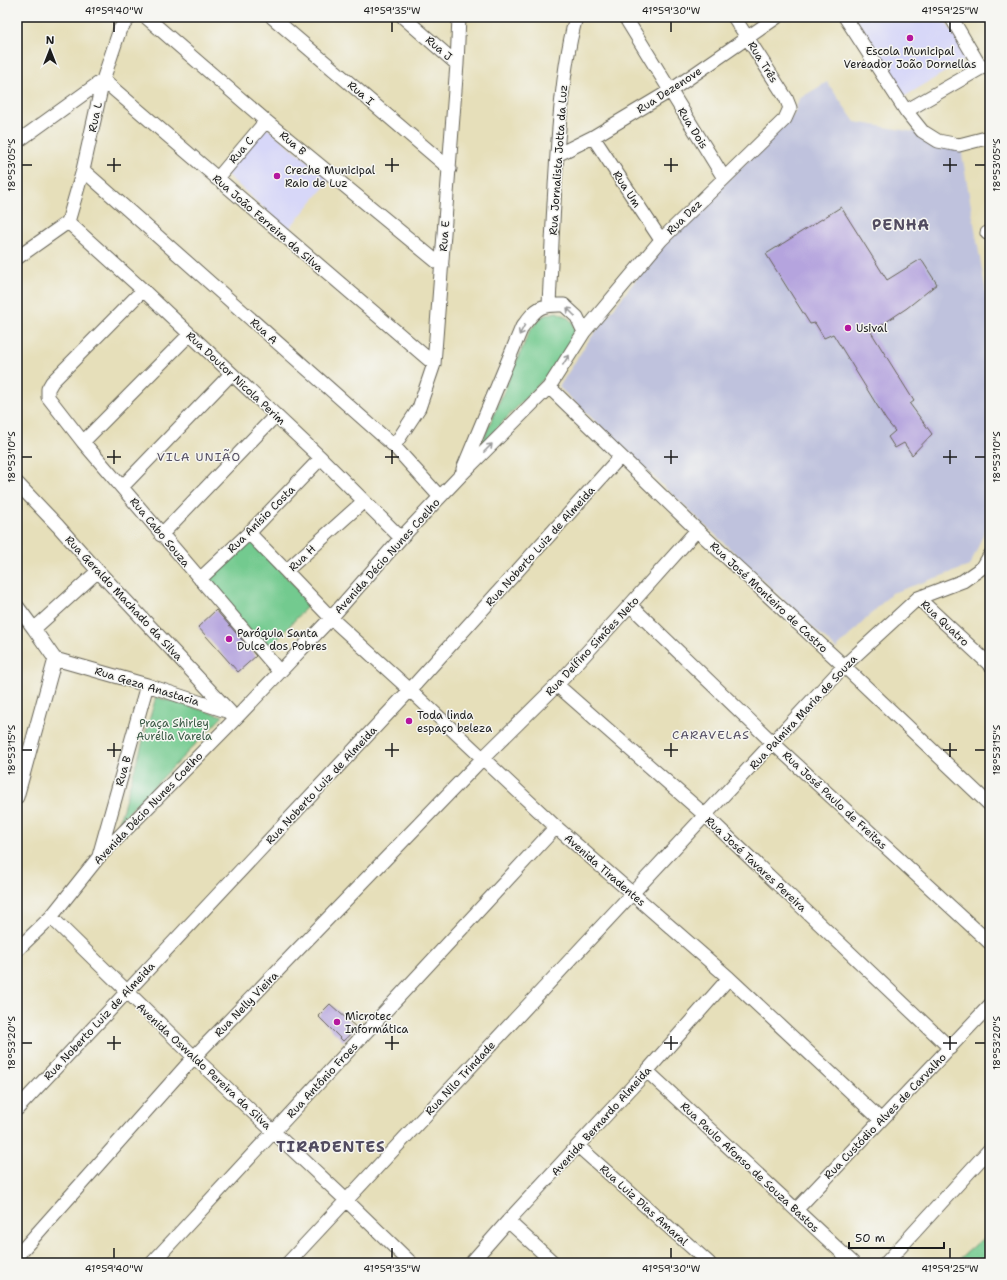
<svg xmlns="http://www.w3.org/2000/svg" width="1007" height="1280" viewBox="0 0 1007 1280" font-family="'Shantell Sans',sans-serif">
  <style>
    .built { fill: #d7d7f8 }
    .industrial { fill: #bfc2dd }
    .green { fill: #73ca8f; stroke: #487356 }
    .building { fill: #b5a4de }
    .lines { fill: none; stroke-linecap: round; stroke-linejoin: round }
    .minor-casing { stroke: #636053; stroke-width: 15 }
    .minor { stroke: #fff; stroke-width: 13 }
    .oneway { stroke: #999 }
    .ticks { fill: none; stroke: #1c1c1c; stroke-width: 1.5 }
    .poi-dot { fill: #b5179e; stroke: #f6f6f2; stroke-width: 1.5 }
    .labels { text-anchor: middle; stroke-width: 3; stroke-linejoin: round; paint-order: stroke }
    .street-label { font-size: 11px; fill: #1c1c1c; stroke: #f6f6f2 }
    .poi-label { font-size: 11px; fill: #1c1c1c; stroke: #f6f6f2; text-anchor: start }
    .park-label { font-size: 11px; fill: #3a5944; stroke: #f6f6f2 }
    .neighbourhood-label { font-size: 12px; letter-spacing: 1px; fill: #524c60; stroke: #f6f6f2 }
    .district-label { font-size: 15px; font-weight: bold; letter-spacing: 1px; fill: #524c60; stroke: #f6f6f2 }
    .neatline { fill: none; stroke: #1c1c1c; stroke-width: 1.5 }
    .ticks-label { font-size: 10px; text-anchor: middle; fill: #1c1c1c }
  </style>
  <rect width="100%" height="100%" fill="#f6f6f2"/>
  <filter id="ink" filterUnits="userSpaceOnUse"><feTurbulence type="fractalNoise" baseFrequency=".025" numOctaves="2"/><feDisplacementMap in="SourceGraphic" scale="8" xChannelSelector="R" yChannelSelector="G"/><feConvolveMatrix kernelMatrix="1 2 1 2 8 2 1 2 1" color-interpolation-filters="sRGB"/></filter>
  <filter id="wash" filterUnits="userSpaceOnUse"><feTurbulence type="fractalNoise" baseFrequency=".012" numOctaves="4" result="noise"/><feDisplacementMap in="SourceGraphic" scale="16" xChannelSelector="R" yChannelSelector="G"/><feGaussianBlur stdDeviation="0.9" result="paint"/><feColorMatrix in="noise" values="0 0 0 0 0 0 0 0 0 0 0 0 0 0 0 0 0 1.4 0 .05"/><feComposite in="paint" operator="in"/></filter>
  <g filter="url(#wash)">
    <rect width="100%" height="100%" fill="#e6dfba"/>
    <path class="built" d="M853,17H943L968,58L902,98Z
      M263,125L331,179L288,230L224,172Z"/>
    <path class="industrial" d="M827,82L855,122L920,133L961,148L990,316V518L970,566L892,593L836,649L559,387L587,343L662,246L794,114L799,99Z"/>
    <path class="green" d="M556,312C576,319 577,328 574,347L481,445L530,330L543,316Z
      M249,539L311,602L267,651L205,579Z
      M156,697L223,716L119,822Z
      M990,1232V1263H955Z"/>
    <g id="blocks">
      <path class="building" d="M841,207L887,280L921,259L937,284L907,308L871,332L914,401L910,404L932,434L912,455L904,443L895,448L888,437L895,431L886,420L833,334L824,338L815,323L810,324L766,254Z
        M216,610L256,656L238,672L198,627Z
        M330,1004L357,1028L343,1041L318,1016Z"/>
    </g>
  </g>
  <g filter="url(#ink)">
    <use href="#blocks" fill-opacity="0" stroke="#636053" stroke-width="1"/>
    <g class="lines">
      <defs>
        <path id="minor" d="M146,17L266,121L442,266
          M272,17L450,169
          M403,17L457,64
          M625,17L724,178
          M845,17L906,111L922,131L938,141L959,145L990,137
          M951,17L981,68
          M906,111L981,68L990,66
          M593,137L661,240
          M17,142L103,80L434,364
          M557,155L593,137L670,91L777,17
          M83,170L394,446L440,497
          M217,179L266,121
          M68,222L143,290L321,458L401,538
          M68,222L83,170L103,80L120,29L130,17
          M987,233L990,232
          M17,258L68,222
          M143,290L52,382L48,389V397L83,442L279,671
          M549,304C552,246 554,187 559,128C562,91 566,53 576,17
          M549,387L697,530L844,666L990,805
          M83,442L190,334
          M394,446L419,408L434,364L457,64L459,17
          M463,469L522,327C537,308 539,304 564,305L577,317L584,332
          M17,483L58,526L98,571L230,712
          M122,487L231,374
          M364,501L286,571L331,618L410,690L556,827L729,978L881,1120
          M249,533L286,571
          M161,535L276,415
          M200,579L249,533L321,458
          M918,598L990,665
          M630,605L773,743L990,943
          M17,606L34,629L55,659
          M34,629L98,571
          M55,659L147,685L229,712
          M557,685L706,816L950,1048
          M17,797L55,659
          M99,856L147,685
          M51,917L194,1057L346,1200L411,1263
          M17,950L51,917L98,858L239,715L331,618L401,538L461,475L549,387L584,332L661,240L785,119L790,108L786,98L734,17
          M647,1071L853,1263
          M17,1109L410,690L620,457
          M578,1146L709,1263
          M796,1210L990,1005
          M508,1221L554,1263
          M17,1256L194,1057L483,758L557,685L630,605L697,530
          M152,1263L556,827
          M288,1263L844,666L918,598L963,581L983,567L990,555
          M471,1263L508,1221L647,1071L729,978
          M886,1263L990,1149"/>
      </defs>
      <use href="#minor" class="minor-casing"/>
      <use href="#minor" class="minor"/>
    </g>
    <defs><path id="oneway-shaft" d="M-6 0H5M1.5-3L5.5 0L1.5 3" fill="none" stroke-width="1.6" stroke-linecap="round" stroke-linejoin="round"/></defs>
    <g class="oneway">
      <use href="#oneway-shaft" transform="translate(571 312) rotate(-135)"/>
      <use href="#oneway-shaft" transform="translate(522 330) rotate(118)"/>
      <use href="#oneway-shaft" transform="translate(566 360) rotate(-57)"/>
      <use href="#oneway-shaft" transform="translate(488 448) rotate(-45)"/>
    </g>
  </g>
  <path class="ticks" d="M114,22V32M392,22V32M671,22V32M950,22V32M114,158V172M392,158V172M671,158V172M950,158V172M22,165H32M107,165H121M385,165H399M664,165H678M943,165H957M975,165H985M114,450V464M392,450V464M671,450V464M950,450V464M22,457H32M107,457H121M385,457H399M664,457H678M943,457H957M975,457H985M114,743V757M392,743V757M671,743V757M950,743V757M22,750H32M107,750H121M385,750H399M664,750H678M943,750H957M975,750H985M114,1036V1050M392,1036V1050M671,1036V1050M950,1036V1050M22,1043H32M107,1043H121M385,1043H399M664,1043H678M943,1043H957M975,1043H985M114,1248V1258M392,1248V1258M671,1248V1258M950,1248V1258"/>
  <g class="poi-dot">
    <circle cx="910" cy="38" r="4"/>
    <circle cx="277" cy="176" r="4"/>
    <circle cx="848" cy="328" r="4"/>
    <circle cx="229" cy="639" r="4"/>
    <circle cx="409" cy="721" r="4"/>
    <circle cx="337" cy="1022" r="4"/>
  </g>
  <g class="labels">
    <g class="street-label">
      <text transform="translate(439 48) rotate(41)" y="4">Rua J</text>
      <text transform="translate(763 62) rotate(58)" y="4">Rua Três</text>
      <text transform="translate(669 90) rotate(-33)" y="4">Rua Dezenove</text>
      <text transform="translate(361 93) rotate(40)" y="4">Rua I</text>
      <text transform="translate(95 117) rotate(-78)" y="4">Rua L</text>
      <text transform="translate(693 128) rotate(58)" y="4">Rua Dois</text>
      <text transform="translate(293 143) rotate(40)" y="4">Rua B</text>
      <text transform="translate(241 150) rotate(-49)" y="4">Rua C</text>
      <text transform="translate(558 160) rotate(-86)" y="4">Rua Jornalista Jotta da Luz</text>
      <text transform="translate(627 189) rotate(57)" y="4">Rua Um</text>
      <text transform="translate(684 217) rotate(-44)" y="4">Rua Dez</text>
      <text transform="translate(268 223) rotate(41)" y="4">Rua João Ferreira da Silva</text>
      <text transform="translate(444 236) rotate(-85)" y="4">Rua E</text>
      <text transform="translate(264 331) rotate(42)" y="4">Rua A</text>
      <text transform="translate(236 378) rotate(43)" y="4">Rua Doutor Nicola Perim</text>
      <text transform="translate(261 519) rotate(-45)" y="4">Rua Anísio Costa</text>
      <text transform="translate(160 532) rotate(50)" y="4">Rua Cabo Souza</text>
      <text transform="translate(540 546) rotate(-48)" y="4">Rua Noberto Luiz de Almeida</text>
      <text transform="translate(387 556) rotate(-48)" y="4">Avenida Décio Nunes Coelho</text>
      <text transform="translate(302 558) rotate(-44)" y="4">Rua H</text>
      <text transform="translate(769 597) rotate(43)" y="4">Rua José Monteiro de Castro</text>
      <text transform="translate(124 598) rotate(47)" y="4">Rua Geraldo Machado da Silva</text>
      <text transform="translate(945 623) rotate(43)" y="4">Rua Quatro</text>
      <text transform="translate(592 646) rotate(-47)" y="4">Rua Delfino Simões Neto</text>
      <text transform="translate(147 686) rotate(17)" y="4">Rua Geza Anastacia</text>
      <text transform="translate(803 712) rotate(-47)" y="4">Rua Palmira Maria de Souza</text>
      <text transform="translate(123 771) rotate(-74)" y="4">Rua B</text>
      <text transform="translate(321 785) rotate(-47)" y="4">Rua Noberto Luiz de Almeida</text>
      <text transform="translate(835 800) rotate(43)" y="4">Rua José Paulo de Freitas</text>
      <text transform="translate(148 808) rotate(-46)" y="4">Avenida Décio Nunes Coelho</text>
      <text transform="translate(756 864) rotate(43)" y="4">Rua José Tavares Pereira</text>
      <text transform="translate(605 870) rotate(41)" y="4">Avenida Tiradentes</text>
      <text transform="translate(246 1004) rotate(-46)" y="4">Rua Nelly Vieira</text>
      <text transform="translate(99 1021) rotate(-47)" y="4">Rua Noberto Luiz de Almeida</text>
      <text transform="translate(204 1066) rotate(43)" y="4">Avenida Oswaldo Pereira da Silva</text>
      <text transform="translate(460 1078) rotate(-47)" y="4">Rua Nilo Trindade</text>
      <text transform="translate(322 1080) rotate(-47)" y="4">Rua Antônio Froes</text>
      <text transform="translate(885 1116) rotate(-46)" y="4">Rua Custódio Alves de Carvalho</text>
      <text transform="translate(601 1121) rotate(-48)" y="4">Avenida Bernardo Almeida</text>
      <text transform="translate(750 1167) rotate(43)" y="4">Rua Paulo Afonso de Souza Bastos</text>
      <text transform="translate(644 1205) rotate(42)" y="4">Rua Luiz Dias Amaral</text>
    </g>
    <g class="poi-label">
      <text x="910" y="55" text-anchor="middle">Escola Municipal<tspan x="910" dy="13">Vereador João Dornellas</tspan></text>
      <text x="285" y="174">Creche Municipal<tspan x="285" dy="13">Raio de Luz</tspan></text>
      <text x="856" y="332">Usival</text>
      <text x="237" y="637">Paróquia Santa<tspan x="237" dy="13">Dulce dos Pobres</tspan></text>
      <text x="417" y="719">Toda linda<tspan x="417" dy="13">espaço beleza</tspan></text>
      <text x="345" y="1020">Microtec<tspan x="345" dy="13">Informática</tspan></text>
    </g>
    <g class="park-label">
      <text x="174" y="727">Praça Shirley<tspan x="174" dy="13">Aurélia Varela</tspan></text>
    </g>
    <g class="neighbourhood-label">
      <text x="199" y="461">VILA UNIÃO</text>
      <text x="711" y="739">CARAVELAS</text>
    </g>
    <g class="district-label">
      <text x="901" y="230">PENHA</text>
      <text x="331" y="1152">TIRADENTES</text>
    </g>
  </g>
  <rect width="1007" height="1280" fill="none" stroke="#f6f6f2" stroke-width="44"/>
  <g transform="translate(50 50)" stroke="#f6f6f2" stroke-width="3" paint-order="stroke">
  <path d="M0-3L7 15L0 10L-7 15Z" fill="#1c1c1c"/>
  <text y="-6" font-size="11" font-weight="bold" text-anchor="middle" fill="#1c1c1c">N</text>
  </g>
  <path d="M849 1242v6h95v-6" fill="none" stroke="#1c1c1c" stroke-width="2"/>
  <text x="855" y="1242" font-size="12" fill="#1c1c1c" stroke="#f6f6f2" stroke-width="3" paint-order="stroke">50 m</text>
  <rect x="22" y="22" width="963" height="1236" class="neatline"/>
  <g class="ticks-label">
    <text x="114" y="14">41°59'40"W</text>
    <text x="392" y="14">41°59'35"W</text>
    <text x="671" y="14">41°59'30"W</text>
    <text x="950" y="14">41°59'25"W</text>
    <text transform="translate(11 165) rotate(-90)" y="4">18°53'05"S</text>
    <text transform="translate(996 165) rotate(-90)" y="4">18°53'05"S</text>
    <text transform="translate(11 457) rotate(-90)" y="4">18°53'10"S</text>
    <text transform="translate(996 457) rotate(-90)" y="4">18°53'10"S</text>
    <text transform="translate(11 750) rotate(-90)" y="4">18°53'15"S</text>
    <text transform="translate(996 750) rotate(-90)" y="4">18°53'15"S</text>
    <text transform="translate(11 1043) rotate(-90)" y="4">18°53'20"S</text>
    <text transform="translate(996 1043) rotate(-90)" y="4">18°53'20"S</text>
    <text x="114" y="1272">41°59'40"W</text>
    <text x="392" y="1272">41°59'35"W</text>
    <text x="671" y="1272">41°59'30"W</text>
    <text x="950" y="1272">41°59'25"W</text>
  </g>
</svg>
